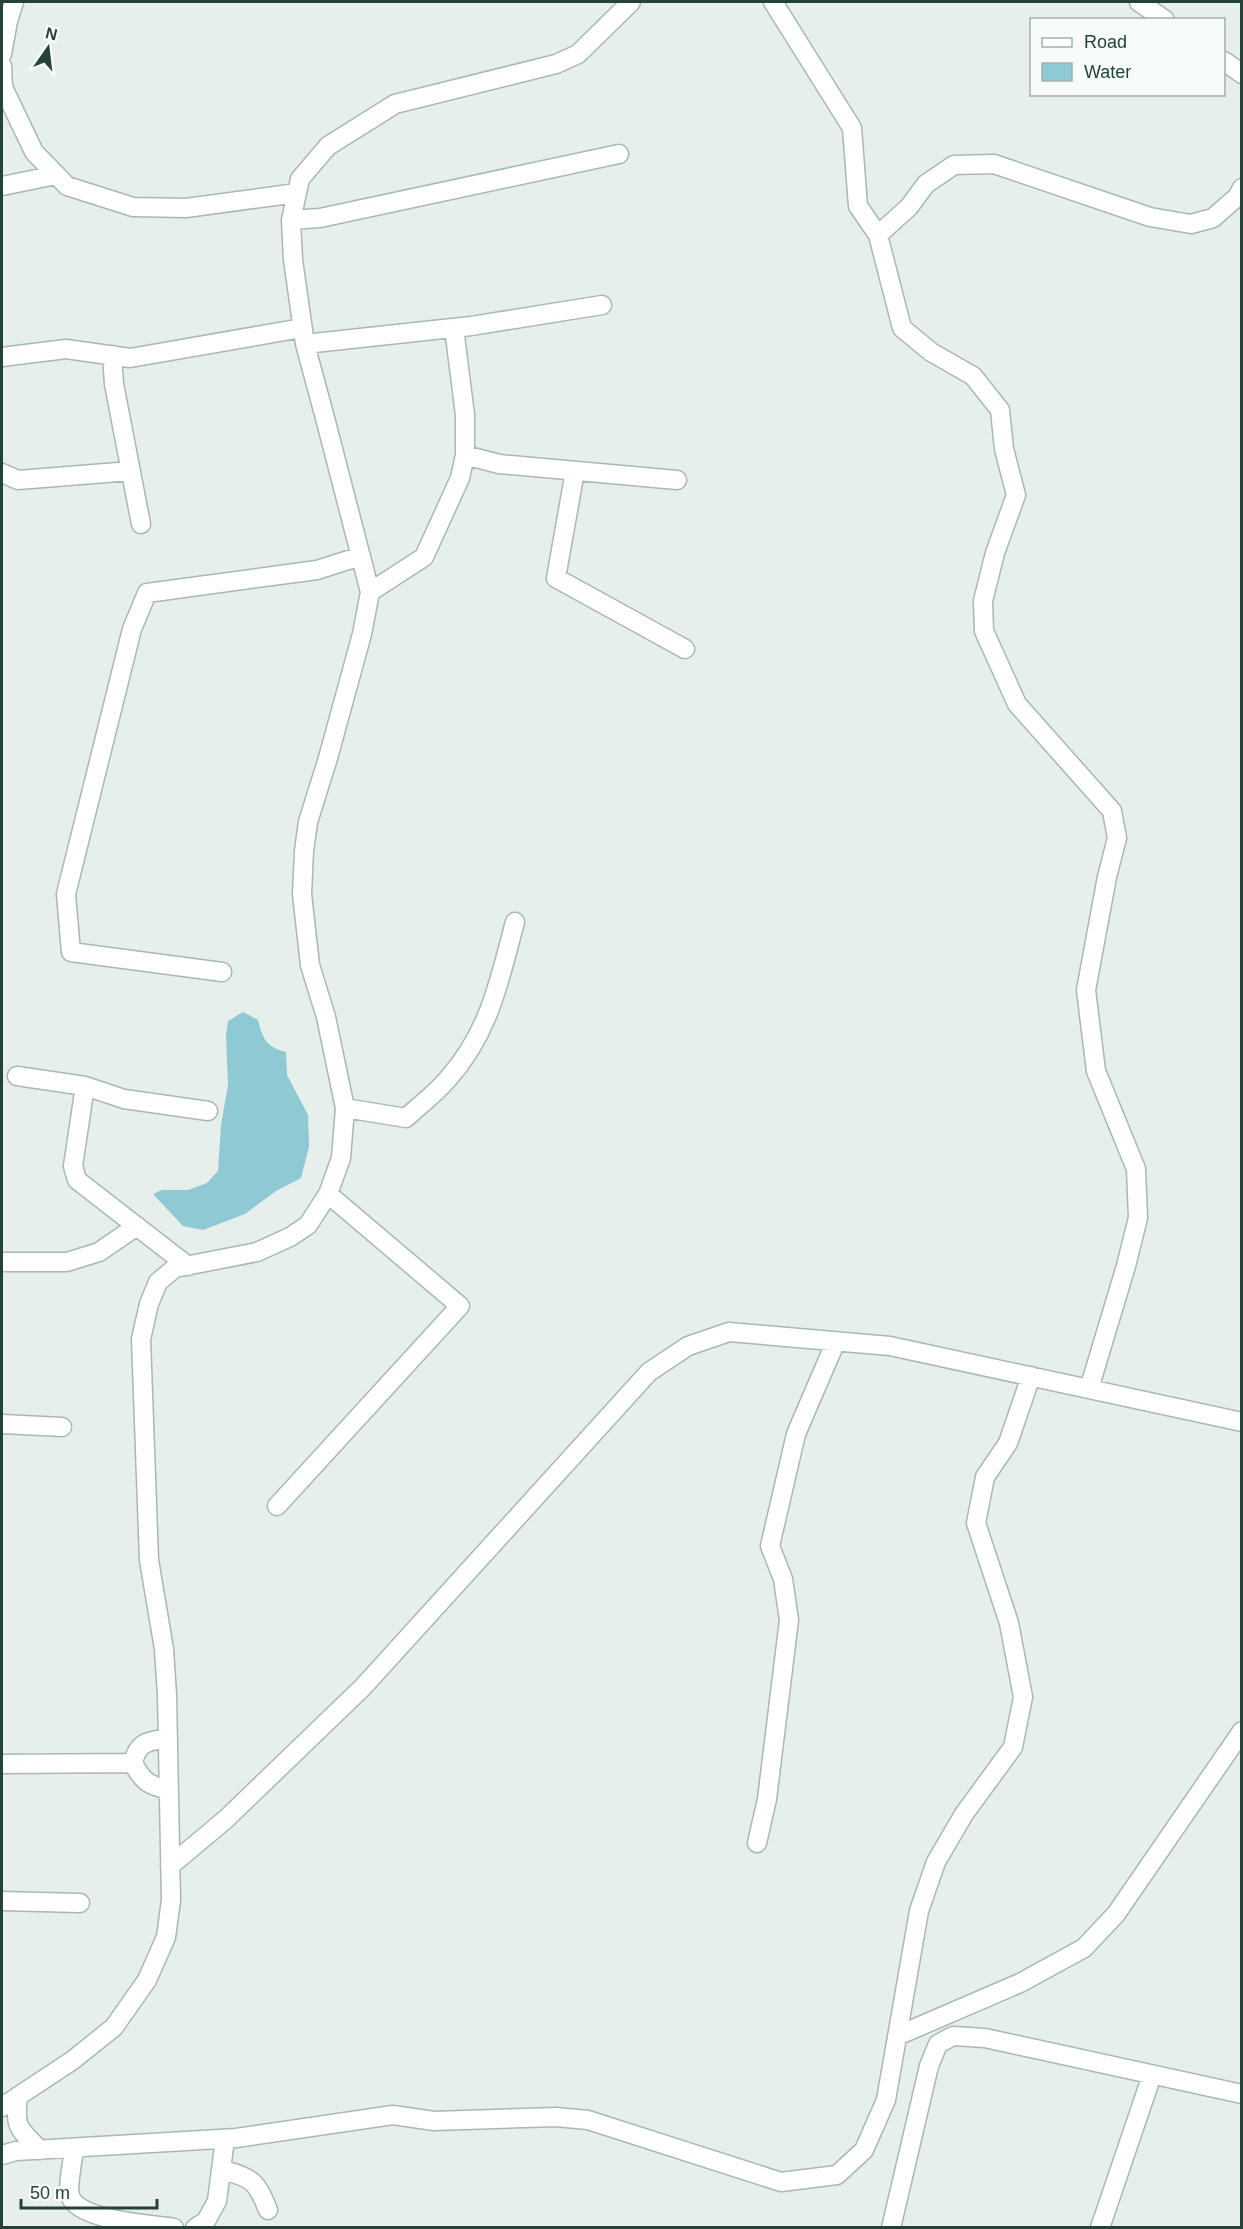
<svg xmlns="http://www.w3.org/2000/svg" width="1243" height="2229" viewBox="0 0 1243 2229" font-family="Helvetica,sans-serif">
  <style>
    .water { fill: #8ec9d4 }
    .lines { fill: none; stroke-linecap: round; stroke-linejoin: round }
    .minor-casing { stroke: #a8b8b2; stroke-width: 21 }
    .minor { stroke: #fff; stroke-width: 18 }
  </style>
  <rect width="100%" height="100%" fill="#e6efeb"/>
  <path class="water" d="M243,1012L258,1020C263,1039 266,1047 286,1052L287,1075L308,1115L309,1147L301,1178L276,1191L245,1214L203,1230L183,1226L153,1194L162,1190H188L207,1183L218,1171L221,1125L228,1085L226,1035L228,1021Z"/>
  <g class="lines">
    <defs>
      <path id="minor" d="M773,2L852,128L858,206L878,235
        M1139,2L1165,20
        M2,54L8,21L14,2
        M1224,61L1242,74
        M2,66L3,87L34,152L67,186L133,207L186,208L297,193
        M2,186L56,175
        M291,220L320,218L619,154
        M305,344L471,326L602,305
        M112,355L114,384L141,524
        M2,357L66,349L130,358L302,328
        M465,455L499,464L677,480
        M575,471L556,578L685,649
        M2,473L18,480L131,471
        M370,592L424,557L460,478L465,455V415L454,328
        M222,972L71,952L66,894L132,629L147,593L317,570L361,556
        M17,1076L85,1086L124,1099L208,1111
        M85,1086L73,1166L77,1180L188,1266
        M345,1108L406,1118C420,1105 435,1094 447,1080C490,1032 499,981 515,922
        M2,1262H67L99,1252L137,1226
        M1089,1389L1126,1266L1138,1218L1136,1169L1096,1071L1086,990L1107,877L1117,838L1112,811L1017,704L984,631L983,601L995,553L1016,495L1004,449L1000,410L973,376L931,352L902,328L878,235L909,207L926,184L954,165L994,164L1150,217L1191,224L1213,218L1237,197L1242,188
        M2,1424L62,1427
        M277,1506L460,1306L328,1194
        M133,1763C143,1782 148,1785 169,1790
        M2,1764L133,1763C138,1741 147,1742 168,1738
        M757,1843L767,1799L789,1620L783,1579L770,1546L796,1434L836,1341
        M170,1866L226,1819L363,1687L649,1372L688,1346L729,1332L890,1346L1242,1422
        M2,1901L80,1903
        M897,2036L1020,1983L1084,1948L1116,1914L1242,1731
        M18,2096C14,2128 19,2129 40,2150
        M2,2107L73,2060L114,2027L147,1980L166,1937L171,1900L167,1695L164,1649L149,1560L141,1339L149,1304L158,1282L175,1268L257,1252L290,1237L308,1225L328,1194L341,1158L345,1108L326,1017L310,965L302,894L304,851L308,822L328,758L362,634L370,592L325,418L305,344L293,260L291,220L300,179L328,146L395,104L556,64L578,54L631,2
        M74,2149C73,2160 67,2186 70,2196C79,2221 150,2224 174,2228
        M2,2155L16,2151L236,2138L393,2115L434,2121L556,2117L588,2120L781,2182L837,2175L864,2150L886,2100L919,1911L936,1862L964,1814L1013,1747L1023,1697L1009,1623L976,1523L985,1477L1008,1443L1031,1376
        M221,2169C252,2179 255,2178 268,2210
        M195,2228L206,2221L217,2201L225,2139
        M891,2228L929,2066L938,2044L953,2036L985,2038L1242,2094
        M1100,2228L1152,2075"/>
    </defs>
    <use href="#minor" class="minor-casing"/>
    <use href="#minor" class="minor"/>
  </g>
  <rect width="1243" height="2229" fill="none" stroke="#24423a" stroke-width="6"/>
  <rect x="1030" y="18" width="195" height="78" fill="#f7fbf9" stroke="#a3b1ad" stroke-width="1.5"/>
  <rect x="1042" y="38" width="30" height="9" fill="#ffffff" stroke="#a3b1ad" stroke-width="1.5"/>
  <text x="1084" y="48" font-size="18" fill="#24423a">Road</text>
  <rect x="1042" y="63" width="30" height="18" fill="#8ec9d4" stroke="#a3b1ad" stroke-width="1.5"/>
  <text x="1084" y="78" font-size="18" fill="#24423a">Water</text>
  <g transform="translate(48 48) rotate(14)" stroke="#f7fbf9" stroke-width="4.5" paint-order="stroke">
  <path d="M0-4.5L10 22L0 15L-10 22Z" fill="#24423a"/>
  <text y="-9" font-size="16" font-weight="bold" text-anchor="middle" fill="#24423a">N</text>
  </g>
  <path d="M21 2199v9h136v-9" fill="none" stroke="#24423a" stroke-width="3"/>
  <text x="30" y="2199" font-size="18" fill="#24423a" stroke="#f7fbf9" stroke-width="4.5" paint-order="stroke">50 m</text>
</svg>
